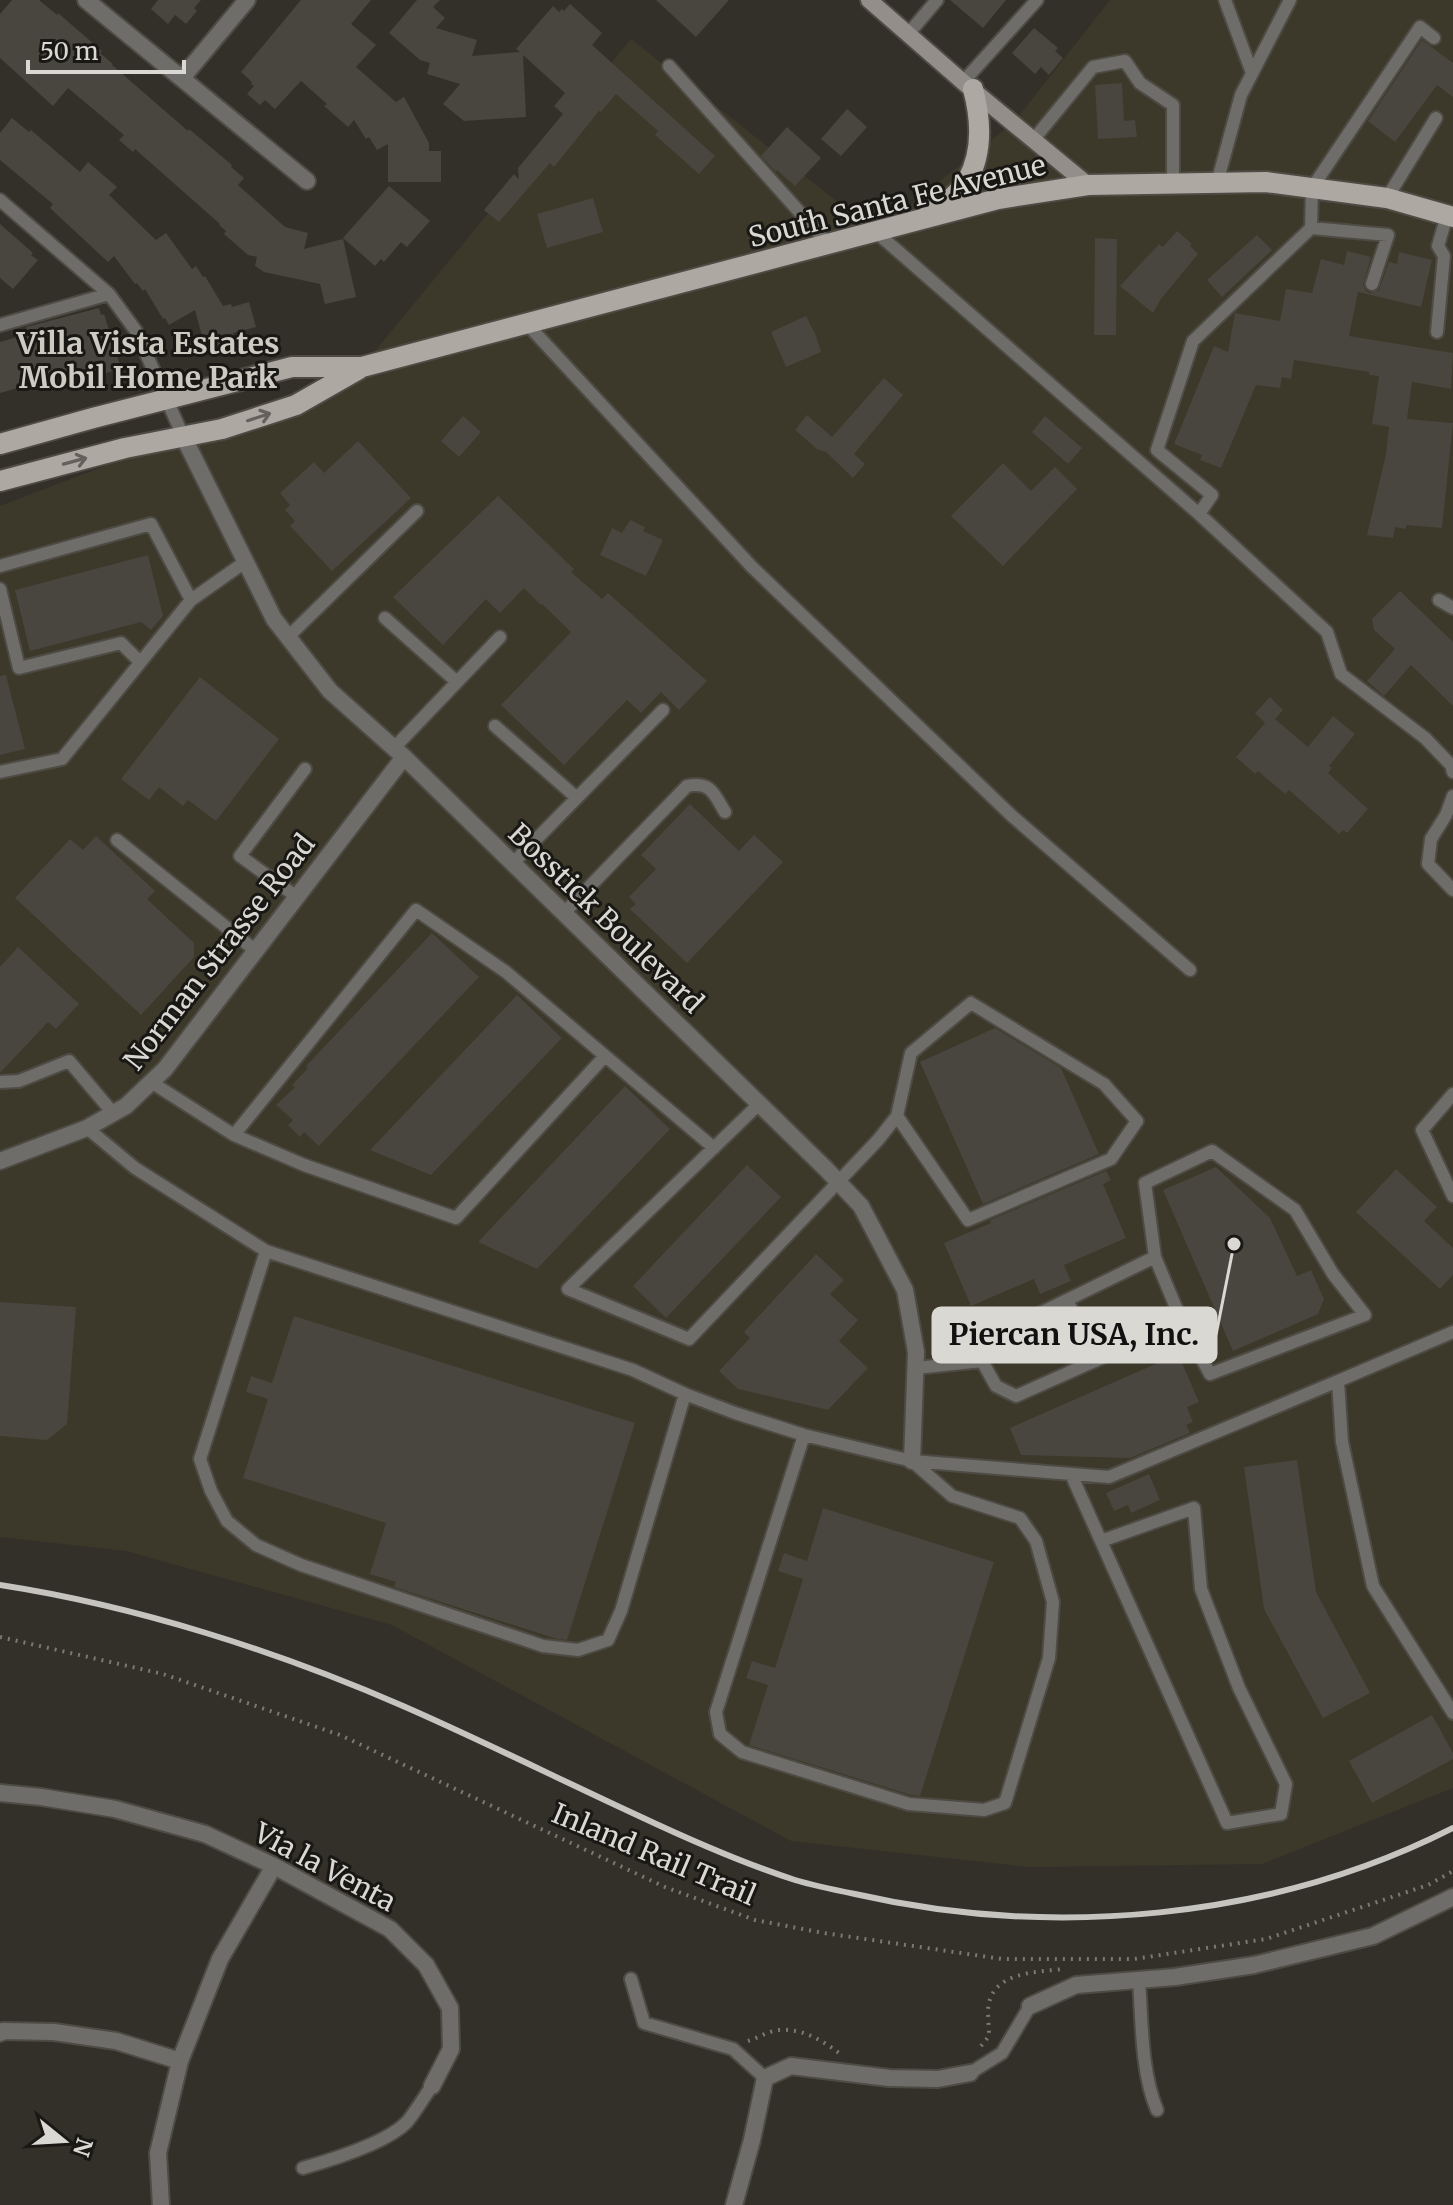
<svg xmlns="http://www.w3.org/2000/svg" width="1453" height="2205" viewBox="0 0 1453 2205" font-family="Merriweather,serif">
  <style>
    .built { fill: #3c382a }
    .building { fill: #48463e }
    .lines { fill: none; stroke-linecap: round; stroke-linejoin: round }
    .lane-casing { stroke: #4e4b44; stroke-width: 16 }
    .street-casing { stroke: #4e4b44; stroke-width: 20 }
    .secondary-casing { stroke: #4e4b44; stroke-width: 20 }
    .primary-casing { stroke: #4e4b44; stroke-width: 24 }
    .path { stroke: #7b7972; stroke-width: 4; stroke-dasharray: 2 6; stroke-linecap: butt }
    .lane { stroke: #6f6d6a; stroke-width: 12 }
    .street { stroke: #6f6d6a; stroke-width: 16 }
    .secondary { stroke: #938e89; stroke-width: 16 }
    .primary { stroke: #aea8a2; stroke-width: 20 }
    .rail { stroke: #c5c4bf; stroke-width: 6 }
    .oneway { stroke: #64605c }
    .labels { text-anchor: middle; stroke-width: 6; stroke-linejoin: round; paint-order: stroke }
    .street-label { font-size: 28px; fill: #d9d8d3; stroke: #191815 }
    .neighbourhood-label { font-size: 30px; font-weight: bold; fill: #cdcac1; stroke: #191815 }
    .leader { fill: none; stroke: #d9d8d3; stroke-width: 3 }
    .callout-dot { fill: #d9d8d3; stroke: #191815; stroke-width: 3 }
    .callout { fill: #d9d8d3; stroke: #d9d8d3; stroke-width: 3 }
    .callout-label { font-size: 30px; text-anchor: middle; font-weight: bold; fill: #111 }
  </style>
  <rect width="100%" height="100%" fill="#333029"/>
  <path class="built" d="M1110,0H1453V1788L1262,1864L1030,1867L791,1841L392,1625L126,1551L0,1537V506L362,367L631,39L876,232L1014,122Z"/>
  <path class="building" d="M12,0H39L57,15L58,13L102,51L100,53L113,64L112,65L188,131L189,129L232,165L231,167L244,178L238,185L285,227L308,233L304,249L343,239L356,297L325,304L320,284L264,272L255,266L257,257L248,255L224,234L226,231L219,225L220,224L135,149L133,152L119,140L124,135L68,88L53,106L0,58V14Z
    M158,0H201L194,8L197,11L186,24L175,15L168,24L151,9Z
    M301,0H371L351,24L376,45L356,67L396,102L404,97L429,143V151H441V182H388V144L377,150L369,137L366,139L354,120L348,127L324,106L327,104L301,81L275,109L265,100L260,105L247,94L254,86L251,84L252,82L241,72Z
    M417,0H440L433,7L445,18L436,28L477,40L472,56L520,52L516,49L553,6L559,12L562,9L564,11L570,4L602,33L592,45L715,156L699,174L655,135L658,131L616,94L601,112L599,111L554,167L550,163L499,222L484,210L514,174L519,180L518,168L563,114L554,106L565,93L523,55L526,117L464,121L443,104L460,84L427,74L430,63L420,60L389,33Z
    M656,0H729L696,37Z
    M950,0H1006L983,28Z
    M1034,28L1058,48L1055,51L1063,58L1049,75L1041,67L1035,74L1012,53Z
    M1422,40L1453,63V97L1437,85L1395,142L1368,121Z
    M1122,83L1124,121L1135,120L1137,137L1098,139L1095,85Z
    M847,109L867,127L841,156L821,139Z
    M12,118L29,132L31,130L80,172L88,162L117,187L109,195L156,240L166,233L192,269L196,266L203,277L205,276L223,306L231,304L232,307L249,302L256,327L233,333L236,343L209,351L206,342L204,343L195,310L169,325L165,318L163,319L145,289L143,291L137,283L135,284L114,256L108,262L50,208L53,204L0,160V133Z
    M787,127L821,158L795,186L777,170L776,172L761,156Z
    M389,186L430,221L407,247L401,242L384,262L381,259L375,266L343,238Z
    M593,198L603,232L547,248L537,214Z
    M0,224L33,253L31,255L38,260L13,289L0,278Z
    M1177,231L1192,244L1190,246L1198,254L1161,299L1153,313L1120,286L1159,244L1163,247Z
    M1257,235L1272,250L1222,297L1207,280Z
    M1095,238L1117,239L1116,335H1094Z
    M1347,251L1371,257L1363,285L1366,291L1370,293L1379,290L1389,262L1397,264L1399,252L1432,260L1421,307L1358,292L1349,336L1453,353L1451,389L1412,382L1407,419L1453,423L1442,528L1406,525V529L1395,527L1393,538L1367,535L1386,454L1389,427L1372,424L1379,376L1369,375V372L1294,360L1291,379L1282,377L1280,388L1256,385L1221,468L1200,460L1202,455L1174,444L1214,346L1228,352L1235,313L1280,321L1286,289L1312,293L1321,259L1344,265Z
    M99,308L101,315L104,314L121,368L88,379L85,369L25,384V386L0,393V342L28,334L26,327Z
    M806,316L816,336L821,352L786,367L771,332Z
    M884,378L903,395L854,454L865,464L853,478L826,452L817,449L795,430L807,415L832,437Z
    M463,416L481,432L459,457L441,441Z
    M1045,416L1082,448L1068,464L1032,432Z
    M358,441L411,498L332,571L290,526L295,521L285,510L290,505L280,493L314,462L324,473Z
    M1003,463L1031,491L1055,467L1077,489L1003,566L951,516Z
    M498,496L574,569L571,572L602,599L608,593L707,681L679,710L661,692L641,713L627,700L564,765L501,705L571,632L542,604L541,605L524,588L500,613L486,599L443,645L393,597Z
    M630,520L645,527L643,531L663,540L646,576L600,555L612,528L622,533Z
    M148,555L163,616L151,630L141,622L30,651L15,590Z
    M1400,591L1453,642V706L1411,665L1384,696L1367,681L1395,649L1374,630L1372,619Z
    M6,675L25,749L0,755V676Z
    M200,677L279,739L216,821L188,800L183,806L159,787L149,800L121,779Z
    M1270,697L1283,710L1275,719L1308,747L1333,716L1355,734L1329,766L1332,768L1328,773L1368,809L1347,833L1343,830L1339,834L1289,790L1285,794L1258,771L1255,774L1236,757L1265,723L1255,713Z
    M690,804L739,851L754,835L783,862L687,963L630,909L636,904L629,897L656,869L641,855Z
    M96,836L155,891L147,899L194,943V957L141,1015L15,898L70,839L83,850Z
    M432,933L479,977L319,1146L304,1132L300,1137L288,1125L293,1120L276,1105L295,1087L292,1085L308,1068L306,1066Z
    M18,947L79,1004L56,1029L48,1022L0,1073V967Z
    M517,995L562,1038L431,1175L370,1150Z
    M995,1028L1061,1068L1099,1154L983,1204L920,1062Z
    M625,1086L670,1129L537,1269L478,1242Z
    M747,1165L781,1197L666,1318L633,1286Z
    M1216,1167L1270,1218L1297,1276L1311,1270L1324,1299L1318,1314L1233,1351L1163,1190Z
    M1396,1169L1437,1207L1424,1221L1453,1248V1275L1440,1289L1356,1212Z
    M1106,1171L1111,1180L1103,1184L1126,1238L1064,1265L1071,1281L1040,1294L1034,1279L971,1306L944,1243L991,1223L990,1220Z
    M816,1254L844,1280L830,1294L858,1320L839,1341L868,1368L828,1410L738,1389L719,1371L750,1338L744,1332Z
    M0,1302L76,1307L67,1424L47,1440L0,1436Z
    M294,1316L635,1423L567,1640L557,1639L394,1587L396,1582L370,1574L386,1523L243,1478L268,1399L246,1392L251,1376L272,1383Z
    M1178,1354L1199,1402L1187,1407L1193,1422L1186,1425L1190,1433L1130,1458L1021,1455L1010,1428Z
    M1297,1460L1316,1592L1370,1693L1323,1718L1264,1609L1244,1467Z
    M1149,1474L1160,1500L1131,1513L1128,1505L1114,1511L1106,1493Z
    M823,1508L994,1562L920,1796L911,1795L749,1745L768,1685L746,1678L752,1661L775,1668L803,1579L778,1571L784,1553L807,1561Z
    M1432,1715L1453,1753V1759L1372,1803L1349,1761Z"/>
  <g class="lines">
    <defs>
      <path id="lane" d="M1225,0L1252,73
        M909,33L937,0
        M669,66L828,244
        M963,82L1037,0
        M1034,139L1093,67L1125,61L1140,83L1173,105V184
        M1217,183L1241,95L1290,0
        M1387,198L1436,118
        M0,200L109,294L136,331L183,436
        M876,232L1199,514L1212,495L1157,450L1193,341L1311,228
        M1372,284L1388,235L1311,228L1312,188L1420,27L1434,38
        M527,324L752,567L1012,816L1190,970
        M0,325L109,294
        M1437,332L1444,256L1438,246L1447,215
        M1199,514L1327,632L1341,674L1425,738L1451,765L1453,772
        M0,566L151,524L191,600
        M0,589L19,668L121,643L140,662
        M1439,600L1453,608
        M385,618L457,682
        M288,637L417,511
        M495,726L577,798
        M394,748L500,637
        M0,772L62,759L191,600L245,562
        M1453,796L1446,815L1431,839L1428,864L1453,890
        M117,840L256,951
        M513,863L663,710
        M297,897L240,856L305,769
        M564,913L687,786C711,781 714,794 725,812
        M0,1082L19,1081L69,1061L113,1113
        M151,1082L234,1135L416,910L506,972L714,1148
        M1453,1094L1422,1130L1453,1196
        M759,1104L568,1289L689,1339L878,1140L897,1116L968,1220L1111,1159L1137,1121L1104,1084L971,1003L911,1053L897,1116
        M87,1128L135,1168L266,1251L633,1370L685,1394L735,1413L804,1435L912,1461L1109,1477L1338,1381L1342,1442L1373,1586L1453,1713
        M234,1135L304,1165L456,1218L605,1056
        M266,1251L200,1459L211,1491L227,1521L256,1545L301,1565L543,1646L578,1650L608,1640L621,1611L685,1394
        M1155,1257L1145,1183L1212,1151L1295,1210L1333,1274L1365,1315L1210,1374L1182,1322
        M1067,1300L1095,1361
        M916,1368L982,1361L996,1386L1016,1396L1182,1322L1155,1257L983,1341L982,1361
        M1338,1381L1453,1332
        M804,1435L716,1712L720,1734L742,1752L909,1804L984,1810L1005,1803L1049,1658L1053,1602L1036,1541L1020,1518L952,1496L912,1461
        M1071,1474L1227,1823L1281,1814L1286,1784L1239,1688L1201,1589L1194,1508L1101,1541
        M631,1979L644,2023L733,2049L765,2078
        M1139,1981C1142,2022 1141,2072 1157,2110
        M970,2073L1002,2053L1030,2006
        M303,2168C331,2160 387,2143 407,2122C416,2111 424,2097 432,2086"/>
      <path id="street" d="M86,0L307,181
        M182,78L247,0
        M183,436L274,619L330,691L404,757L826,1169L861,1206L905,1290L916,1352L912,1461
        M0,1161L87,1128L126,1106L165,1069L404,757
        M0,1793L41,1797L115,1809L205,1834L274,1866L390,1929L426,1965L450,2008L451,2049L432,2086
        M1030,2006L1076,1985L1175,1977L1254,1965L1373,1936L1453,1897
        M0,2033L3,2031L54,2032L116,2041L180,2061
        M161,2205L158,2153L180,2061L220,1959L274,1866
        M734,2205L752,2140L765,2078L791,2066L889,2078L938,2079L970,2073"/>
      <path id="secondary" d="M869,0L963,82L1088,185"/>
      <path id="primary" d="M929,214C942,205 959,194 967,181C983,153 981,119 973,89
        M0,444L93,418L292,367H362L998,199L1088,185L1266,182L1387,198L1453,217
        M0,481L125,448L222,429L296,405L359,369"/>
    </defs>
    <use href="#lane" class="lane-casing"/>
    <use href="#street" class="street-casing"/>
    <use href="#secondary" class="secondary-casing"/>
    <use href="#primary" class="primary-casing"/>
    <path class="path" d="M0,1637L163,1674L340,1735L665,1887L755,1920L824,1933L1002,1959H1134L1266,1939L1428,1885L1453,1871
      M748,2041C757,2038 769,2031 779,2030C801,2028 822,2040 839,2053
      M981,2046L989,2036C989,2027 988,2019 988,2010C990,1972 1035,1972 1064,1969"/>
    <use href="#lane" class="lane"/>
    <use href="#street" class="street"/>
    <use href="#secondary" class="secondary"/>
    <use href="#primary" class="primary"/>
    <path class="rail" d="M0,1585C136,1606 277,1651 403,1706C483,1741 561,1780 639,1816C690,1840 742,1863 795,1880C815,1886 835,1890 855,1894C1052,1939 1272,1920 1453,1828"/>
  </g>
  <defs><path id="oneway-shaft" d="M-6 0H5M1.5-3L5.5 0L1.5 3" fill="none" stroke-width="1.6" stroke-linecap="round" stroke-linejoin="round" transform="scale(2)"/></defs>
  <g class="oneway">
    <use href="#oneway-shaft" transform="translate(259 417) rotate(-18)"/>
    <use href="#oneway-shaft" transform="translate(75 461) rotate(-15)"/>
  </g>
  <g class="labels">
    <g class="street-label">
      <text transform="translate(897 201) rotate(-14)" y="10">South Santa Fe Avenue</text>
      <text transform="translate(606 918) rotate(44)" y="10">Bosstick Boulevard</text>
      <text transform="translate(219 952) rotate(-52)" y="10">Norman Strasse Road</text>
      <text transform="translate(654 1854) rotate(23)" y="10">Inland Rail Trail</text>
      <text transform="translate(325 1867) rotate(28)" y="10">Via la Venta</text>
    </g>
    <g class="neighbourhood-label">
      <text x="148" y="354">Villa Vista Estates<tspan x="148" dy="34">Mobil Home Park</tspan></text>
    </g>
  </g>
  <path class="leader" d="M1234 1244L1216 1335"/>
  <circle class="callout-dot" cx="1234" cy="1244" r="8"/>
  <rect class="callout" x="933" y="1308" width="283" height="54" rx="8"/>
  <g class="callout-label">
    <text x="1074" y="1345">Piercan USA, Inc.</text>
  </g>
  <g transform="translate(64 2141) rotate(108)" stroke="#191815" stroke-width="6" paint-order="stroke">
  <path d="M0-6L14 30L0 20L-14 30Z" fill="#d9d8d3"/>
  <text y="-12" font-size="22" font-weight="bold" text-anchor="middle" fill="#d9d8d3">N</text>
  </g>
  <path d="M28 60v12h156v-12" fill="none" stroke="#d9d8d3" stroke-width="4"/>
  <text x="40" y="60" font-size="24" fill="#d9d8d3" stroke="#191815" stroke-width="6" paint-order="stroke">50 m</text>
</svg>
